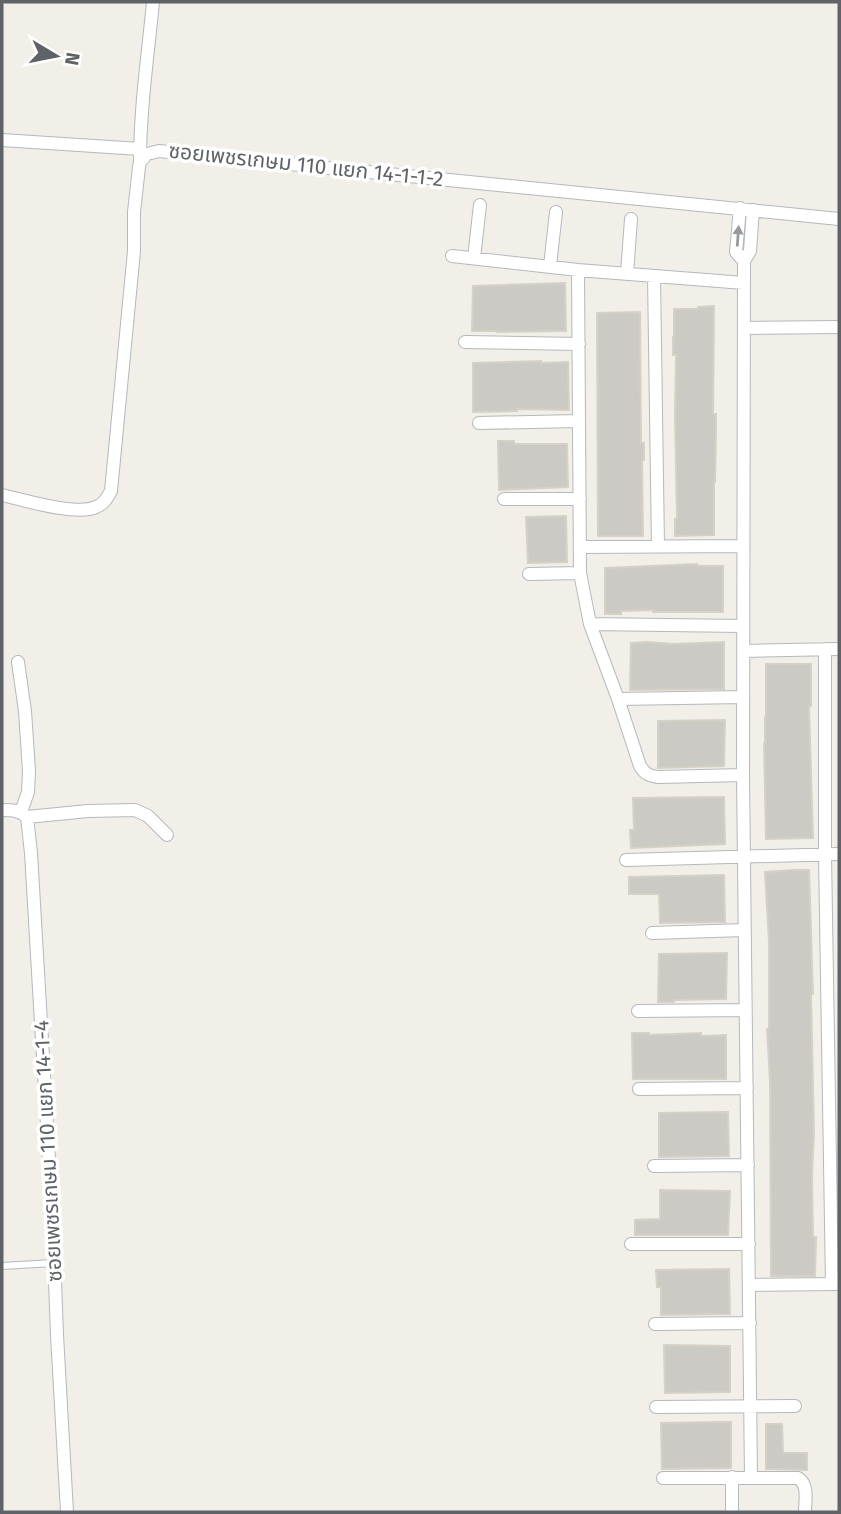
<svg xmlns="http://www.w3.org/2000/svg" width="841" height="1514" viewBox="0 0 841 1514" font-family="'Fira Sans','Noto Sans Thai',sans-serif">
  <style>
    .building { fill: #cccac5; stroke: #d6d1c6; stroke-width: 2 }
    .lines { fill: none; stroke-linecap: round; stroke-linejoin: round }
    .service-casing { stroke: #b5b8bc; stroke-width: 8 }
    .minor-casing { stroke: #b5b8bc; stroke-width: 14 }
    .service { stroke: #fff; stroke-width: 6 }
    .minor { stroke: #fff; stroke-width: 12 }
    .oneway { fill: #979a9d }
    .labels { text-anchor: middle; stroke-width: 7; stroke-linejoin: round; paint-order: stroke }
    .street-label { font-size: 21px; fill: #5f6368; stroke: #fff }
  </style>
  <rect width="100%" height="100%" fill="#f1efe8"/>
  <path class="building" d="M565,283L566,331L497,332V331H472L473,286Z
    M714,306L713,414H716V431L715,482H714V535L675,536V519H677L675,416L676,355H673V337H674V309H698V307Z
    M640,312L641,443H644V460H642L643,536H598L597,313Z
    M541,361V363L568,362L569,410L517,409V411L473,412V363Z
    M498,441H514V444H567L568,487L499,490Z
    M566,516L567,562L528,563L526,517Z
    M697,564L698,566H723V612H653V610L621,611V614H605V568Z
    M647,642L673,644L724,642V689L630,690L631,643Z
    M766,664H811V706H809L813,838L766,839L764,743H765V717H766Z
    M725,720L724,766L658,768V721Z
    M724,797L725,844L631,848L630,830H634L633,798Z
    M793,870H809L813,994H811L814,1132L812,1175L813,1237H816L815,1276H771L770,1081L767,1029H769V941L765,872Z
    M724,875L725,922L660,923L659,894H629V877Z
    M727,953L726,999L674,1000V1002H658L659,954Z
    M632,1033H649V1035L701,1033V1036L726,1035V1079H633Z
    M728,1112L729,1156L659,1157V1113Z
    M660,1190L730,1191L728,1235H635V1220L660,1219Z
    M729,1269L730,1314L661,1315V1287H657L656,1270Z
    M664,1345L730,1346V1392L665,1393Z
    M715,1422H731V1468L662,1469L661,1423Z
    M766,1424H782L783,1453H807V1470L766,1469Z"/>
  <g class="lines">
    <defs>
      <path id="service" d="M2,1266L54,1263"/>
      <path id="minor" d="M2,140L140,149
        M140,162C140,108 148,55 153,2
        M740,208L736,252L744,261
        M452,256L578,270L744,283
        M474,258L480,205
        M550,266L556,212
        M578,270L580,573L590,624L618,699L640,766C645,774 649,776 659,777L743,775
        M627,274L631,219
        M654,276L658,546
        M744,328L839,327
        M465,342L579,344
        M479,423L578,421
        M2,495C24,500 76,516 96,507C104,504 107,498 111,491L134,251V212L139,167L140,162L147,154L159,151L839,219
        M504,499H580
        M580,547L743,546
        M529,574L580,573
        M590,624L743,626
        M825,649V855L832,1284
        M744,651L839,649
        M18,662L25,711L29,771L28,792L21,812
        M618,699L743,697
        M2,810C12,810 19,810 27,817L31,853L53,1227L57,1335L67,1512
        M27,817L88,811L135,810L148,816L167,835
        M626,860L839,854
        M652,933L744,930
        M638,1011L745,1010
        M639,1089L747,1088
        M654,1166L748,1165
        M631,1244H749
        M749,1285L839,1284
        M655,1324L750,1323
        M656,1407L795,1406
        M751,1477L743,775L744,261L750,251L753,210
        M663,1478H798C809,1485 805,1501 805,1512
        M732,1512V1477"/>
    </defs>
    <use href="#service" class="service-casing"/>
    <use href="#minor" class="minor-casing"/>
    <use href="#service" class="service"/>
    <use href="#minor" class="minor"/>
  </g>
  <defs><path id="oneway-solid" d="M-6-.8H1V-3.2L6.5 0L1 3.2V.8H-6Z" transform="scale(1.75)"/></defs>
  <use class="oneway" href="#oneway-solid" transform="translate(738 236) rotate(-86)"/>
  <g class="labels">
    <g class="street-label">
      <text transform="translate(306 165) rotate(6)" y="7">ซอยเพชรเกษม 110 แยก 14-1-1-2</text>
      <text transform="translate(48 1151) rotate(-93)" y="7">ซอยเพชรเกษม 110 แยก 14-1-4</text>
    </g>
  </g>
  <rect width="841" height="1514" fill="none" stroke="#5f6368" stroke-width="7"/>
  <g transform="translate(56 56) rotate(100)" stroke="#ffffff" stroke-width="5" paint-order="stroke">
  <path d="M0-5L12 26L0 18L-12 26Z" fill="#5f6368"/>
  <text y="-10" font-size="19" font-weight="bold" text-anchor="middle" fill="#5f6368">N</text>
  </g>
</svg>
